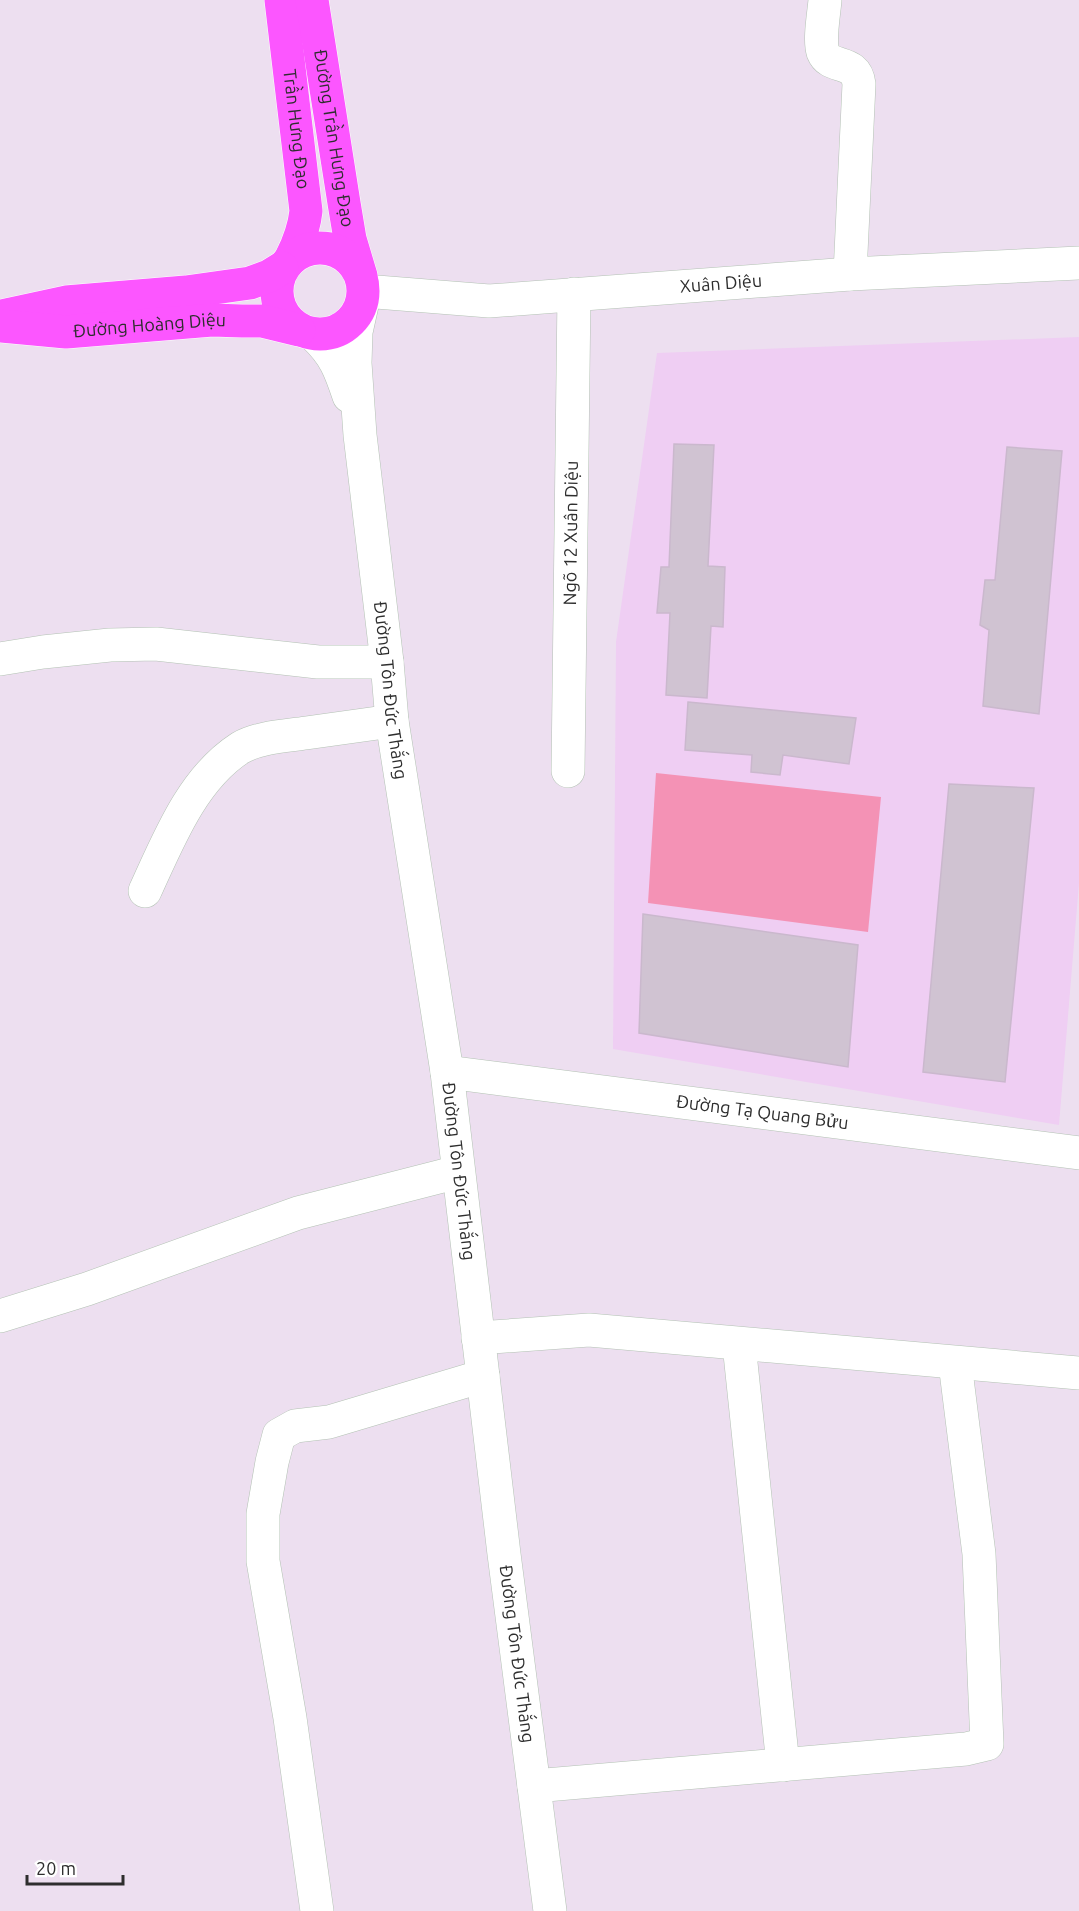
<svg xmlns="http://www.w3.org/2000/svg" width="1079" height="1911" viewBox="0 0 1079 1911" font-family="Ubuntu,sans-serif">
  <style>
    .education { fill: #efcef3 }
    .pitch { fill: #f492b5 }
    .building { fill: #d0c3d2; stroke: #cab8cd; stroke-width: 1.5 }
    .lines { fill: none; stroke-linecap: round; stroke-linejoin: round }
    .minor-casing { stroke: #b3c2b4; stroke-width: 34 }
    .major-casing { stroke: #fff; stroke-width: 34 }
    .minor { stroke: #fff; stroke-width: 33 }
    .major { stroke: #fc56ff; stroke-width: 33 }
    .labels { text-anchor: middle; stroke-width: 4.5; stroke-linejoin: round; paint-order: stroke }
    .street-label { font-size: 18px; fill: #2e2e2e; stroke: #fff }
  </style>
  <rect width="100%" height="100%" fill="#eddff0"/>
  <path class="education" d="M1079,337V883L1059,1125L613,1049L616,642L657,353Z"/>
  <path class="pitch" d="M656,773L881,797L868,932L648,903Z"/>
  <path class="building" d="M674,444L714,445L708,566L725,567L723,627L711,626L707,698L666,695L670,613H657L661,567H669Z
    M1007,447L1062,451L1039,714L983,706L989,630L980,625L985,580H995Z
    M688,702L856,718L849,764L783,755L780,775L751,772L752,755L685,750Z
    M949,784L1034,788L1005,1082L923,1072Z
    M643,914L858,945L848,1067L639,1033Z"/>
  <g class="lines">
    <defs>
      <g id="minor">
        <path d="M825,0C824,13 819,40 823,52C830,70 856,58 859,84L850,274"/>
        <path id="s1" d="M364,291L489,301L850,274L1079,263"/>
        <path id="s2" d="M362,305L356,332L355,363L360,435L387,662L392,721L447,1072L504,1554L550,1911"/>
        <path d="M314,335C335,355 340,369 349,396"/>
        <path d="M0,659L43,652L110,645L156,644L318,662H387"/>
        <path id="s3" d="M568,771L574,294"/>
        <path d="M145,891C168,841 192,779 240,748C259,737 285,736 306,733C335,729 364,725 392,721"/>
        <path id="s4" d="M447,1072L1079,1153"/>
        <path d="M0,1316L87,1289L298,1213L458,1172"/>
        <path d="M478,1338L589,1330L1079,1373"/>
        <path d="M739,1344L783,1765"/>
        <path d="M534,1786L966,1749L987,1744L979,1554L955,1363"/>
        <path d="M317,1911L290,1718L263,1561V1514L272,1462L279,1435L295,1426L329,1422L483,1376"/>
      </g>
      <g id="major">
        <path id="s5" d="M281,0L306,211C304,229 299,242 291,258"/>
        <path id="s6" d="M312,0L344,203L350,239L361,276"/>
        <circle cx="320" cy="291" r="43"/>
        <path d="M2,316L66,302L186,292L250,283L269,276L282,268"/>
        <path id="s7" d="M0,326L66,332L212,320L242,321H262L299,330"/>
      </g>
    </defs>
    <use href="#minor" class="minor-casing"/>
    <use href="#major" class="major-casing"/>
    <use href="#minor" class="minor"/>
    <use href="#major" class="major"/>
  </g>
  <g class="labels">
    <g class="street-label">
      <text dy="6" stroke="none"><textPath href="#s5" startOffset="130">Trần Hưng Đạo</textPath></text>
      <text dy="6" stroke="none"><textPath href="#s6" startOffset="140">Đường Trần Hưng Đạo</textPath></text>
      <text dy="6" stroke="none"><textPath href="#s1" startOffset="358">Xuân Diệu</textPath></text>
      <text dy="6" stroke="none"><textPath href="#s7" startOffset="150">Đường Hoàng Diệu</textPath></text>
      <text dy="6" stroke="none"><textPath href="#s3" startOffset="238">Ngõ 12 Xuân Diệu</textPath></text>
      <text dy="6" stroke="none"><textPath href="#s2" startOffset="388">Đường Tôn Đức Thắng</textPath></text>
      <text dy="6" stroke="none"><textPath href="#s4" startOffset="318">Đường Tạ Quang Bửu</textPath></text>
      <text dy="6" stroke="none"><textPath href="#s2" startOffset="874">Đường Tôn Đức Thắng</textPath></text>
      <text dy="6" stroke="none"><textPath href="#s2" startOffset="1360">Đường Tôn Đức Thắng</textPath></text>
    </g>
  </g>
  <path d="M27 1875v9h96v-9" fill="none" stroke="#2e2e2e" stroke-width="3"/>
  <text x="36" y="1875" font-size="18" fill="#2e2e2e" stroke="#ffffff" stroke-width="4.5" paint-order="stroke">20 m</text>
</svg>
